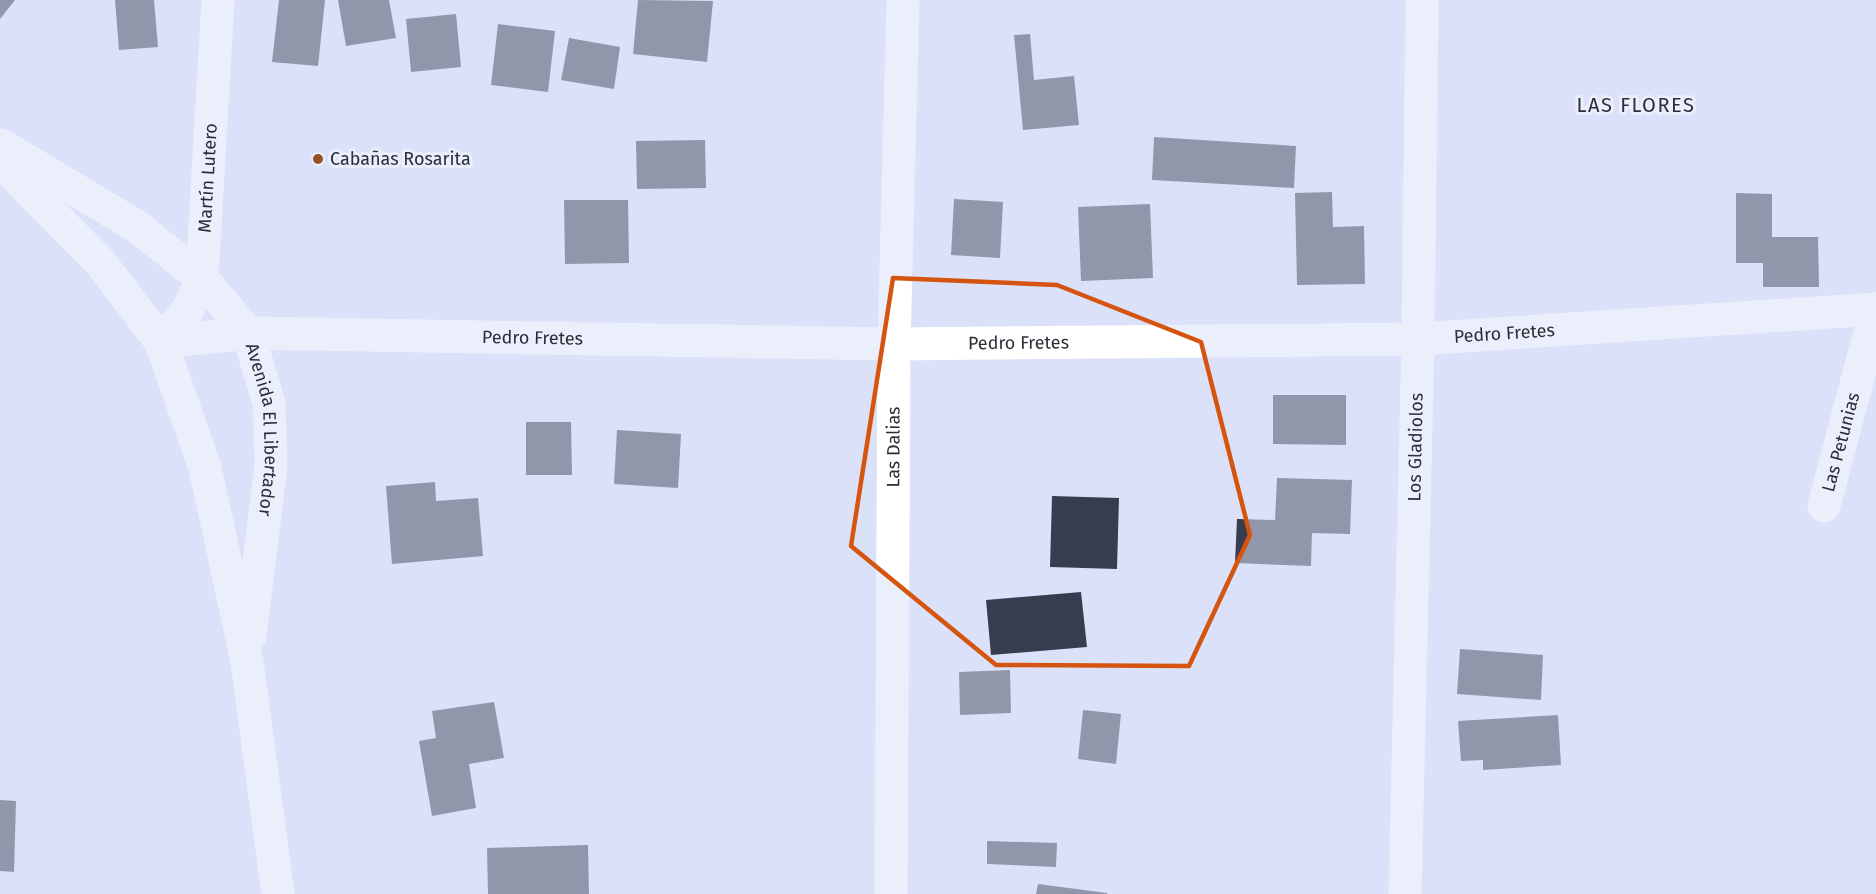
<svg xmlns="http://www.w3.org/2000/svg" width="1876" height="894" viewBox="0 0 1876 894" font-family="'Fira Sans',sans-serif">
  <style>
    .building { fill: #383c4f }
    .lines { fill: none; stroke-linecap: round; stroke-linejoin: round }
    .minor { stroke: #fff; stroke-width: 33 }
    .major { stroke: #fff; stroke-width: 33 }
    .marked { fill: none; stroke: #d55510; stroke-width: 4.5; stroke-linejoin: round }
    .poi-dot { fill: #965225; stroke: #ebeefc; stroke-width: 2 }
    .labels { text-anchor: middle; stroke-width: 6; stroke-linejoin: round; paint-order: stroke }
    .poi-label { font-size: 18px; fill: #2c2e37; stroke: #ebeefc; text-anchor: start }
    .street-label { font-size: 18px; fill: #2c2e37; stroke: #ebeefc }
    .neighbourhood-label { font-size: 20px; letter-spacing: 1.5px; fill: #2c2e37; stroke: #ebeefc }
  </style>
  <rect width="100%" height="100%" fill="#dbe1f8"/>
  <path class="building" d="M0,0H15L0,19Z
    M115,0H154L158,47L119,50Z
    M279,0H325L318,66L272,62Z
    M338,0H389L396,38L346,46Z
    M638,0L713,1L707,62L633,54Z
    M456,14L461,67L411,72L406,19Z
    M498,24L555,31L548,92L491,85Z
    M1030,34L1034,80L1074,76L1079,125L1023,130L1014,35Z
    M569,38L620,47L614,89L561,80Z
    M1154,137L1296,146L1294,188L1152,180Z
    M705,140L706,188L637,189L636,141Z
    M1332,192L1333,227L1364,226L1365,284L1297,285L1295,193Z
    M1736,193L1772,194V237H1818L1819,287H1763V263H1736Z
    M954,199L1003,202L1000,258L951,255Z
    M564,200H628L629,263L565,264Z
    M1150,204L1153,278L1081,281L1078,207Z
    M1273,395H1346V445L1273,444Z
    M526,422H571L572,475H526Z
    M617,430L681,434L678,488L614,484Z
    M1277,478L1352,480L1350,534L1312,533L1311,566L1235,563L1237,519L1275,520Z
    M435,482L436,501L478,498L483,556L392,564L386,486Z
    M1052,496L1119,498L1117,569L1050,567Z
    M1081,592L1087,647L991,655L986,600Z
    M1460,649L1543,655L1541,700L1457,694Z
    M1010,670L1011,713L960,715L959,672Z
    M494,702L504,758L469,764L476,808L432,816L419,741L436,738L432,711Z
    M1083,710L1121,714L1116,764L1078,759Z
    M1558,715L1561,765L1483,770V760L1461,761L1458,721Z
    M0,800L16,801L14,872L0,871Z
    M987,841L1057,843L1056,867L987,864Z
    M588,845L589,894H488L487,848Z
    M1038,884L1107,893V894H1036Z"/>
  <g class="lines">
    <g class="minor">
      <path id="s1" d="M161,342L248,333L894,344L1418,339L1876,309"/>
      <path id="s2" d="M161,342L189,308L202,278L218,0"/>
      <path id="s3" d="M1824,506L1876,309"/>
      <path id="s4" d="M891,894L894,344L903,0"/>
      <path id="s5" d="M1405,894L1418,339L1422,0"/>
    </g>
    <g class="major">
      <path id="s6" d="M1,145L136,226L202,278L248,333L269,403L271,465L250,636"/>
      <path d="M0,161L100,262L161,342L205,468L247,661L278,894"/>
    </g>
  </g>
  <path d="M0 0H1876V894H0ZM893,278L1057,285L1201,342L1250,535L1189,666L996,665L851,546Z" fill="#dbe1f8" fill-opacity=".55" fill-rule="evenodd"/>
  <path class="marked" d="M893,278L1057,285L1201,342L1250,535L1189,666L996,665L851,546Z"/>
  <circle class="poi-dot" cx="318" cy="159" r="6"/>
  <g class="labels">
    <g class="poi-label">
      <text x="330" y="165">Cabañas Rosarita</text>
    </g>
    <g class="street-label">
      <text dy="6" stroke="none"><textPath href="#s2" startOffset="177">Martín Lutero</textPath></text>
      <text dy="6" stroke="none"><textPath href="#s1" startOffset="1344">Pedro Fretes</textPath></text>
      <text dy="6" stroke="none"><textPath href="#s1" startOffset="372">Pedro Fretes</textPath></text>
      <text dy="6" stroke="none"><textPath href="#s1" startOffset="858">Pedro Fretes</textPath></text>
      <text dy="6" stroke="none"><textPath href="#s6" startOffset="412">Avenida El Libertador</textPath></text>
      <text dy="6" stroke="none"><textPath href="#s3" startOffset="66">Las Petunias</textPath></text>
      <text dy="6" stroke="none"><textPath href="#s4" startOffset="447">Las Dalias</textPath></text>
      <text dy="6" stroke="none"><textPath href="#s5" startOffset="447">Los Gladiolos</textPath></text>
    </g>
    <g class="neighbourhood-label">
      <text x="1636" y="112">LAS FLORES</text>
    </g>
  </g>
</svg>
